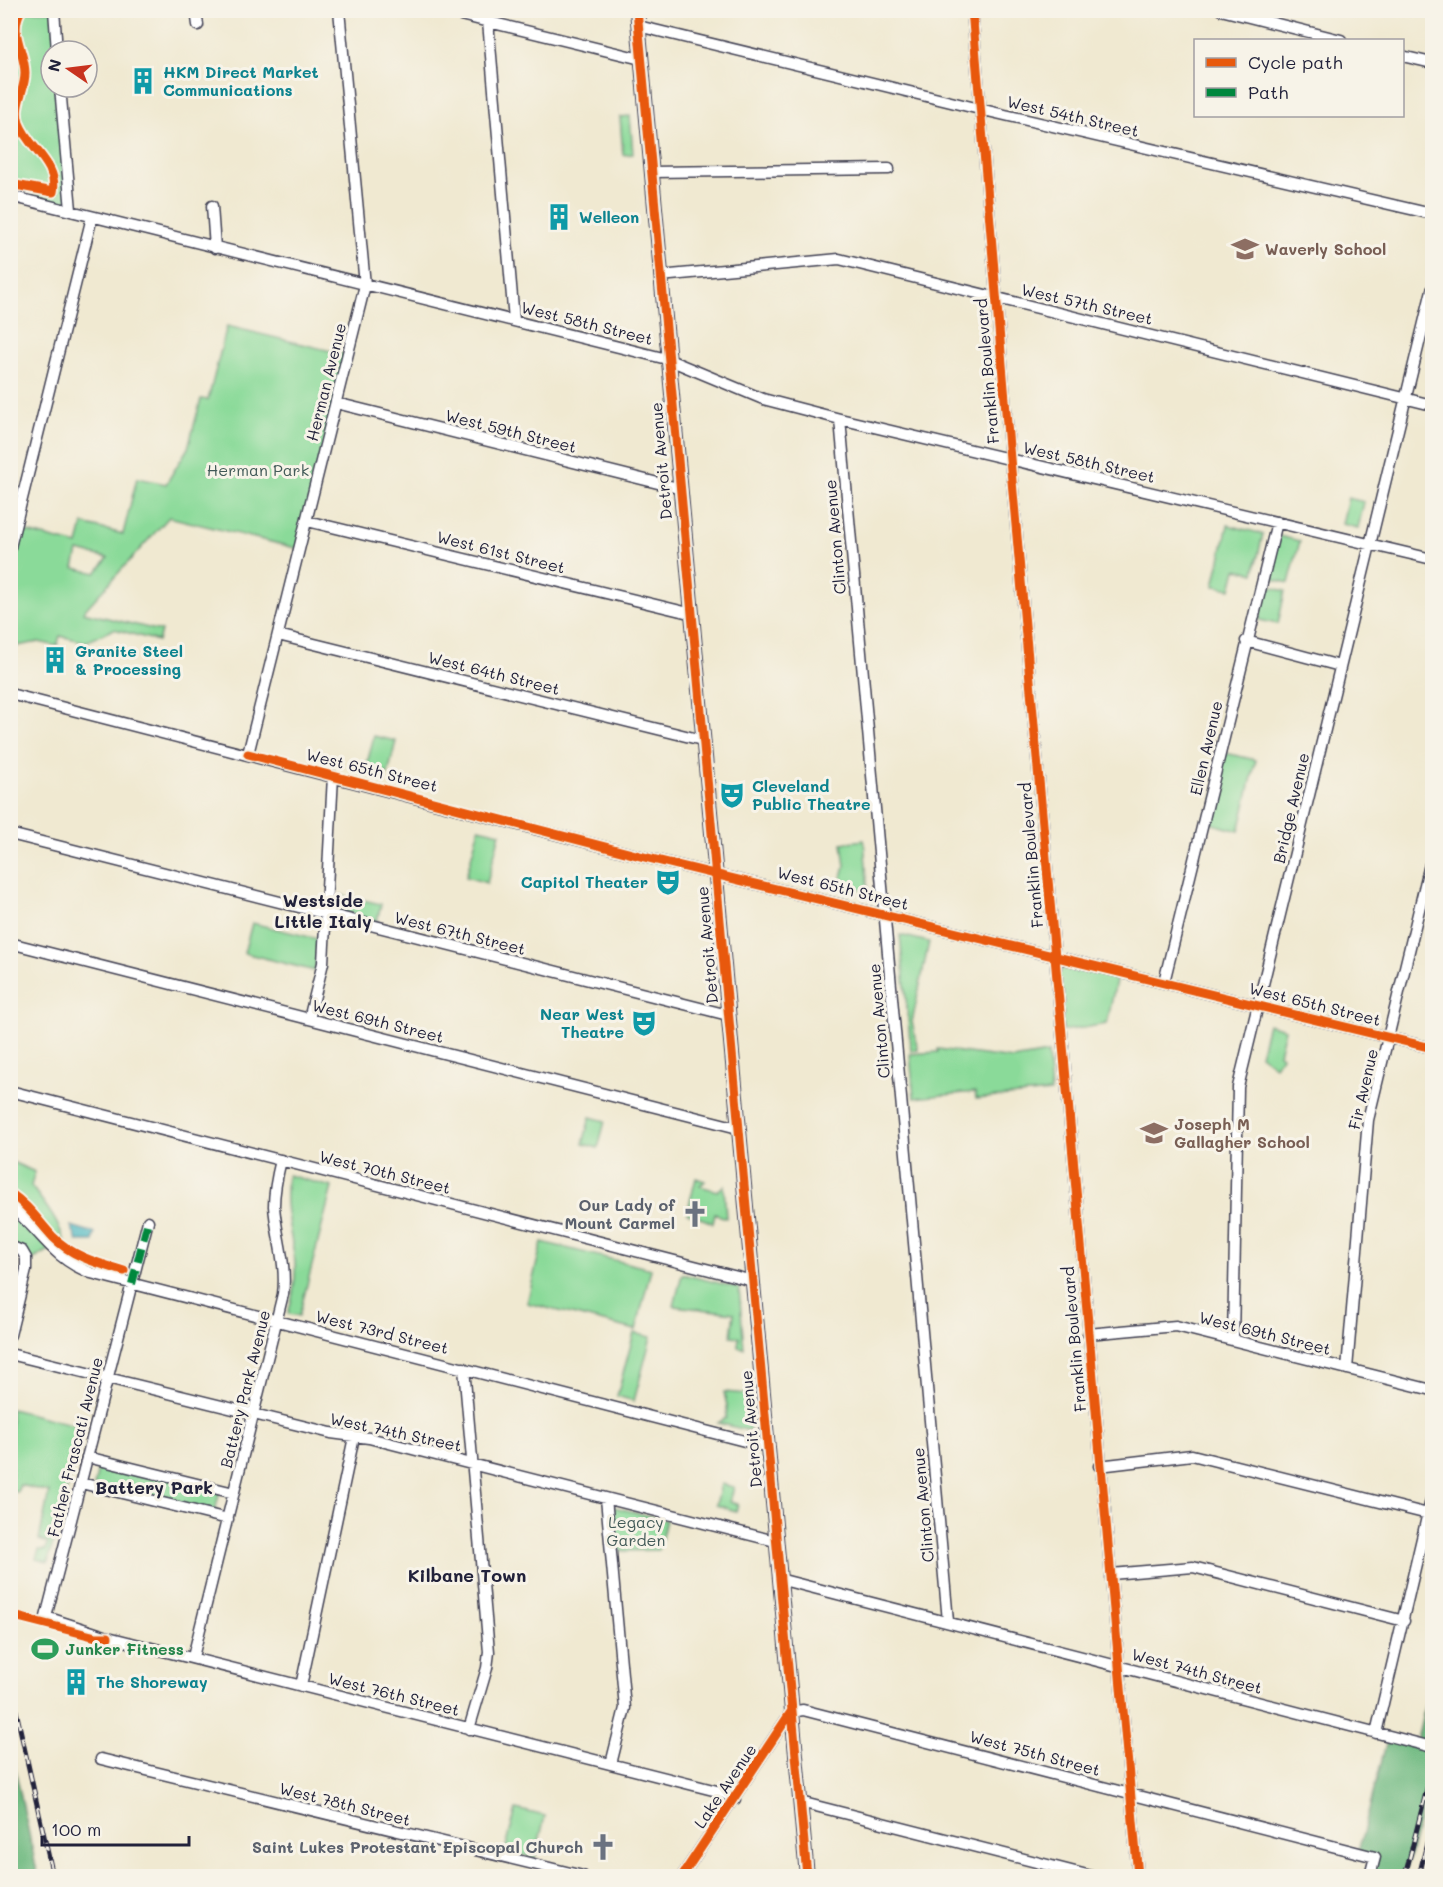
<svg xmlns="http://www.w3.org/2000/svg" width="1443" height="1887" viewBox="0 0 1443 1887" font-family="Mali,sans-serif">
  <style>
    .green { fill: #8ada99; stroke: #567e6a; stroke-width: 1.5; fill-rule: evenodd }
    .forest { fill: #6fba81; stroke: #486e5e; stroke-width: 1.5 }
    .water { fill: #48b7c1; stroke: #356c7e; stroke-width: 1.5 }
    .lines { fill: none; stroke-linecap: round; stroke-linejoin: round }
    .minor-casing { stroke: #414052; stroke-width: 13 }
    .major-casing { stroke: #414052; stroke-width: 16 }
    .minor { stroke: #fff; stroke-width: 10 }
    .major { stroke: #fff; stroke-width: 14 }
    .rail-casing { stroke: #22223b; stroke-width: 5 }
    .rail { stroke: #f7f3e8; stroke-width: 3; stroke-dasharray: 9; stroke-linecap: butt }
    .quiet { stroke: #00873e; stroke-width: 8; stroke-dasharray: 15 8; stroke-linecap: butt }
    .cycleway-casing { stroke: #f7f3e8; stroke-width: 13 }
    .cycleway { stroke: #e8590c; stroke-width: 9 }
    .labels { text-anchor: middle; stroke-width: 6; stroke-linejoin: round; paint-order: stroke }
    .culture-label { font-size: 16px; font-weight: bold; fill: #0d838f; stroke: #f7f3e8; text-anchor: start }
    .street-label { font-size: 16px; fill: #22223b; stroke: #f7f3e8 }
    .education-label { font-size: 16px; font-weight: bold; fill: #785e54; stroke: #f7f3e8; text-anchor: start }
    .park-label { font-size: 16px; fill: #415957; stroke: #f7f3e8 }
    .worship-label { font-size: 16px; font-weight: bold; fill: #5b616d; stroke: #f7f3e8; text-anchor: end }
    .leisure-label { font-size: 16px; font-weight: bold; fill: #27864d; stroke: #f7f3e8; text-anchor: start }
    .neighbourhood-label { font-size: 18px; font-weight: bold; fill: #22223b; stroke: #f7f3e8 }
  </style>
  <rect width="100%" height="100%" fill="#f7f3e8"/>
  <filter id="ink" filterUnits="userSpaceOnUse"><feTurbulence type="fractalNoise" baseFrequency=".0167" numOctaves="2"/><feDisplacementMap in="SourceGraphic" scale="12" xChannelSelector="R" yChannelSelector="G"/><feConvolveMatrix kernelMatrix="1 2 1 2 8 2 1 2 1" color-interpolation-filters="sRGB"/></filter>
  <filter id="wash" filterUnits="userSpaceOnUse"><feTurbulence type="fractalNoise" baseFrequency=".008" numOctaves="4" result="noise"/><feDisplacementMap in="SourceGraphic" scale="24" xChannelSelector="R" yChannelSelector="G"/><feGaussianBlur stdDeviation="1.35" result="paint"/><feColorMatrix in="noise" values="0 0 0 0 0 0 0 0 0 0 0 0 0 0 0 0 0 1.4 0 .05"/><feComposite in="paint" operator="in"/></filter>
  <g filter="url(#wash)">
    <rect width="100%" height="100%" fill="#f0e9d1"/>
    <path class="green" d="M11,11H54L57,51H51V87H60L71,210L11,196Z
      M630,116L633,154L623,155L620,117Z
      M227,326L348,355L300,549L169,517L83,612L161,631L158,641L114,629L86,642L60,636L57,646L39,642L11,647V582L23,531L78,545L83,524L123,534L137,478L166,484L188,448L201,399L208,400ZM78,551L108,558L96,573L74,568Z
      M1348,498L1364,502L1358,528L1342,524Z
      M1228,525L1263,534L1254,573L1236,569L1231,589L1214,586Z
      M1279,536L1300,541L1289,583L1269,578Z
      M1267,586L1285,591L1278,624L1259,620Z
      M374,736L396,741L388,774L366,768Z
      M1225,753L1256,760L1239,831L1209,823Z
      M479,828L500,833L487,883L466,877Z
      M864,840L868,891L840,884L845,866L842,843Z
      M341,895L381,904L377,921L340,911Z
      M252,923L318,939L315,971L244,953Z
      M900,935L929,942L912,1022L918,1050L911,1051Z
      M1055,955L1118,971L1107,1024L1062,1031Z
      M1268,1024L1285,1029L1279,1054L1282,1056L1275,1066L1260,1055Z
      M938,1049L1013,1059L1048,1053L1051,1092L976,1099L975,1092L914,1098L910,1054L938,1052Z
      M590,1117L605,1121L598,1148L583,1144Z
      M10,1161L35,1172L31,1186C46,1205 71,1237 66,1261L51,1249L27,1263L11,1246Z
      M288,1175L332,1187L299,1316L288,1314C293,1297 296,1280 295,1263C292,1233 281,1205 288,1175Z
      M696,1178L705,1181L700,1186L717,1191L724,1186L726,1218L715,1214L713,1223L687,1213Z
      M542,1242L651,1269L636,1330L527,1303Z
      M682,1274L739,1288L744,1348L738,1347L739,1337L731,1336L734,1313L674,1306Z
      M634,1333L651,1337L634,1401L617,1396Z
      M724,1392L747,1394L750,1431L718,1423L726,1418L727,1406Z
      M11,1409L83,1427L48,1562L36,1559L39,1550H46L48,1543L39,1540L49,1492L20,1485L17,1492L13,1491L11,1498Z
      M100,1461L220,1490L214,1516L94,1486Z
      M721,1484L734,1487L730,1502L738,1504L736,1511L716,1505Z
      M614,1507L666,1520L659,1550L617,1551Z
      M516,1809L545,1816L535,1858L505,1851Z"/>
    <path class="forest" d="M1432,1676V1769L1405,1876H1370L1375,1857L1358,1852L1388,1736L1416,1743Z
      M10,1750H11L38,1876H11Z"/>
    <path class="water" d="M71,1226L95,1233L93,1241H77Z"/>
  </g>
  <g filter="url(#ink)">
    <g class="lines">
      <defs>
        <path id="minor" d="M54,10L57,51
          M196,10L198,25
          M440,10L641,59
          M487,10L514,320
          M972,10L1010,459L1138,1876
          M1221,10L1341,40
          M638,26L992,112L1432,214
          M1402,56L1432,63
          M60,87L71,210
          M651,172L889,169
          M10,196L667,359L763,399L840,419L1432,559
          M212,206L215,248
          M660,276L839,259L1432,405
          M336,403L678,488
          M840,419L948,1621
          M307,521L689,613
          M10,547L92,217
          M278,635L702,740
          M1246,641L1340,666
          M10,694L640,856L1432,1048
          M248,754L365,285L339,10
          M10,834L728,1015
          M10,943L738,1128
          M1164,982L1277,522
          M309,1019L323,963L333,776
          M10,1091L753,1281
          M10,1206C42,1231 50,1257 91,1273L768,1447
          M148,1221L46,1617L108,1637L721,1792L735,1799
          M10,1246L22,1251L26,1258V1270L10,1335
          M1088,1334L1176,1326L1432,1390
          M1233,1340L1238,1087L1432,290
          M10,1354L331,1433L369,1438L775,1541
          M464,1368L489,1652L487,1668L469,1729
          M1347,1369L1368,1120L1432,856
          M87,1457L234,1493
          M1099,1466L1192,1455L1428,1514
          M81,1483L228,1519
          M606,1498L625,1708L611,1764
          M1111,1574L1193,1567L1404,1621
          M779,1579L1432,1747
          M193,1657L283,1294C287,1263 276,1236 274,1206C274,1190 277,1176 281,1160
          M301,1686L354,1437
          M1376,1733L1432,1496
          M101,1759L583,1876
          M800,1802L1091,1876
          M682,1876L791,1712L803,1710L1375,1857L1370,1876"/>
        <path id="major" d="M637,10C692,633 748,1255 807,1876"/>
      </defs>
      <use href="#minor" class="minor-casing"/>
      <use href="#major" class="major-casing"/>
      <use href="#minor" class="minor"/>
      <use href="#major" class="major"/>
      <defs>
        <path id="rail" d="M10,1684L53,1876
          M1405,1876L1432,1769
          M1419,1876L1432,1823"/>
      </defs>
      <use href="#rail" class="rail-casing"/>
      <use href="#rail" class="rail"/>
      <path class="quiet" d="M132,1284L148,1221"/>
      <defs>
        <path id="cycleway" d="M637,10C692,633 748,1255 807,1876
          M972,10L1010,459L1138,1876
          M10,184L53,192C59,164 28,148 19,123C13,105 25,91 25,73C25,51 8,33 21,10
          M248,754L640,856L1432,1048
          M10,1193C28,1205 39,1222 53,1237C73,1257 97,1263 124,1271
          M10,1619L18,1617L96,1637H108
          M682,1876L791,1712"/>
      </defs>
      <use href="#cycleway" class="cycleway-casing"/>
      <use href="#cycleway" class="cycleway"/>
    </g>
  </g>
  <defs>
    <symbol id="building-bare" viewBox="-9 -9 18 18"><path d="M-4-6H4V6H1V3H-1V6H-4ZM-2.5-4.3h1.7v1.8h-1.7ZM.8-4.3h1.7v1.8H.8ZM-2.5-1h1.7V.8h-1.7ZM.8-1h1.7V.8H.8Z" fill="#0f9aa8" stroke="#f7f3e8" stroke-width="2.5" paint-order="stroke"/></symbol>
    <symbol id="school-bare" viewBox="-9 -9 18 18"><path d="M0-5L7-2L0 1L-7-2ZM-4 1L0 2.5L4 1V4Q0 6-4 4Z" fill="#8d6e63" stroke="#f7f3e8" stroke-width="2.5" paint-order="stroke"/></symbol>
    <symbol id="theatre-bare" viewBox="-9 -9 18 18"><path d="M-5-5.5Q0-4 5-5.5V0Q5 5 0 6Q-5 5-5 0ZM-3.3-2.5H-1v1.5H-3.3ZM1-2.5H3.3v1.5H1ZM-2.8 1Q0 5.5 2.8 1Z" fill="#0f9aa8" stroke="#f7f3e8" stroke-width="2.5" paint-order="stroke"/></symbol>
    <symbol id="church-bare" viewBox="-9 -9 18 18"><path d="M-1.2-6h2.4v3.5h3.3v2.4h-3.3V6h-2.4V-.1h-3.3v-2.4h3.3Z" fill="#6b7280" stroke="#f7f3e8" stroke-width="2.5" paint-order="stroke"/></symbol>
    <symbol id="stadium-bare" viewBox="-9 -9 18 18"><path d="M0-5a6.5 5 0 1 0 0 10a6.5 5 0 1 0 0-10ZM-3.5-1.8h7v3.6h-7Z" fill="#2e9e5b" stroke="#f7f3e8" stroke-width="2.5" paint-order="stroke"/></symbol>
  </defs>
  <g fill-rule="evenodd">
    <use href="#building-bare" x="124" y="62" width="38" height="38"/>
    <use href="#building-bare" x="540" y="198" width="38" height="38"/>
    <use href="#school-bare" x="1226" y="230" width="38" height="38"/>
    <use href="#building-bare" x="36" y="641" width="38" height="38"/>
    <use href="#theatre-bare" x="713" y="776" width="38" height="38"/>
    <use href="#theatre-bare" x="649" y="863" width="38" height="38"/>
    <use href="#theatre-bare" x="625" y="1004" width="38" height="38"/>
    <use href="#school-bare" x="1135" y="1114" width="38" height="38"/>
    <use href="#church-bare" x="676" y="1195" width="38" height="38"/>
    <use href="#stadium-bare" x="26" y="1630" width="38" height="38"/>
    <use href="#building-bare" x="57" y="1663" width="38" height="38"/>
    <use href="#church-bare" x="584" y="1828" width="38" height="38"/>
  </g>
  <g class="labels">
    <g class="culture-label">
      <text x="163" y="78">HKM Direct Market<tspan x="163" dy="18">Communications</tspan></text>
      <text x="579" y="223">Welleon</text>
      <text x="75" y="657">Granite Steel<tspan x="75" dy="18">&amp; Processing</tspan></text>
      <text x="752" y="792">Cleveland<tspan x="752" dy="18">Public Theatre</tspan></text>
      <text x="648" y="888" text-anchor="end">Capitol Theater</text>
      <text x="624" y="1020" text-anchor="end">Near West<tspan x="624" dy="18">Theatre</tspan></text>
      <text x="96" y="1688">The Shoreway</text>
    </g>
    <g class="street-label">
      <text transform="translate(1073 116) rotate(13)" y="6">West 54th Street</text>
      <text transform="translate(1087 304) rotate(13)" y="6">West 57th Street</text>
      <text transform="translate(587 323) rotate(14)" y="6">West 58th Street</text>
      <text transform="translate(987 371) rotate(-95)" y="6">Franklin Boulevard</text>
      <text transform="translate(326 382) rotate(-76)" y="6">Herman Avenue</text>
      <text transform="translate(511 431) rotate(14)" y="6">West 59th Street</text>
      <text transform="translate(661 461) rotate(-95)" y="6">Detroit Avenue</text>
      <text transform="translate(1089 462) rotate(13)" y="6">West 58th Street</text>
      <text transform="translate(835 537) rotate(-95)" y="6">Clinton Avenue</text>
      <text transform="translate(501 552) rotate(14)" y="6">West 61st Street</text>
      <text transform="translate(494 673) rotate(14)" y="6">West 64th Street</text>
      <text transform="translate(1206 748) rotate(-77)" y="6">Ellen Avenue</text>
      <text transform="translate(372 770) rotate(14)" y="6">West 65th Street</text>
      <text transform="translate(1291 808) rotate(-77)" y="6">Bridge Avenue</text>
      <text transform="translate(1031 855) rotate(-95)" y="6">Franklin Boulevard</text>
      <text transform="translate(843 888) rotate(14)" y="6">West 65th Street</text>
      <text transform="translate(460 933) rotate(14)" y="6">West 67th Street</text>
      <text transform="translate(707 945) rotate(-95)" y="6">Detroit Avenue</text>
      <text transform="translate(1315 1004) rotate(14)" y="6">West 65th Street</text>
      <text transform="translate(378 1021) rotate(14)" y="6">West 69th Street</text>
      <text transform="translate(879 1021) rotate(-95)" y="6">Clinton Avenue</text>
      <text transform="translate(1363 1089) rotate(-77)" y="6">Fir Avenue</text>
      <text transform="translate(385 1172) rotate(14)" y="6">West 70th Street</text>
      <text transform="translate(382 1332) rotate(14)" y="6">West 73rd Street</text>
      <text transform="translate(1265 1333) rotate(14)" y="6">West 69th Street</text>
      <text transform="translate(1074 1339) rotate(-95)" y="6">Franklin Boulevard</text>
      <text transform="translate(245 1389) rotate(-76)" y="6">Battery Park Avenue</text>
      <text transform="translate(751 1429) rotate(-95)" y="6">Detroit Avenue</text>
      <text transform="translate(396 1432) rotate(12)" y="6">West 74th Street</text>
      <text transform="translate(75 1447) rotate(-76)" y="6">Father Frascati Avenue</text>
      <text transform="translate(923 1505) rotate(-95)" y="6">Clinton Avenue</text>
      <text transform="translate(1197 1671) rotate(15)" y="6">West 74th Street</text>
      <text transform="translate(394 1694) rotate(14)" y="6">West 76th Street</text>
      <text transform="translate(1035 1753) rotate(15)" y="6">West 75th Street</text>
      <text transform="translate(725 1786) rotate(-56)" y="6">Lake Avenue</text>
      <text transform="translate(345 1804) rotate(14)" y="6">West 78th Street</text>
    </g>
    <g class="education-label">
      <text x="1265" y="255">Waverly School</text>
      <text x="1174" y="1130">Joseph M<tspan x="1174" dy="18">Gallagher School</tspan></text>
    </g>
    <g class="park-label">
      <text x="258" y="476">Herman Park</text>
      <text x="636" y="1528">Legacy<tspan x="636" dy="18">Garden</tspan></text>
    </g>
    <g class="worship-label">
      <text x="675" y="1211">Our Lady of<tspan x="675" dy="18">Mount Carmel</tspan></text>
      <text x="583" y="1853">Saint Lukes Protestant Episcopal Church</text>
    </g>
    <g class="leisure-label">
      <text x="65" y="1655">Junker Fitness</text>
    </g>
    <g class="neighbourhood-label">
      <text x="323" y="907">Westside<tspan x="323" dy="21">Little Italy</tspan></text>
      <text x="154" y="1494">Battery Park</text>
      <text x="467" y="1582">Kilbane Town</text>
    </g>
  </g>
  <rect width="1443" height="1887" fill="none" stroke="#f7f3e8" stroke-width="36"/>
  <rect x="1194" y="39" width="210" height="78" fill="#f7f3e8" stroke="#a29fa3" stroke-width="1.5"/>
  <rect x="1206" y="58" width="30" height="9" fill="#e8590c" stroke="#a29fa3" stroke-width="1.5"/>
  <text x="1248" y="69" font-size="18" fill="#22223b">Cycle path</text>
  <rect x="1206" y="88" width="30" height="9" fill="#00873e" stroke="#a29fa3" stroke-width="1.5"/>
  <text x="1248" y="99" font-size="18" fill="#22223b">Path</text>
  <g transform="translate(69 69) rotate(284)"><circle r="28" fill="#f7f3e8" stroke="#a29fa3" stroke-width="1.5"/>
  <path d="M0-4.5L10 22L0 15L-10 22Z" fill="#c8321e"/>
  <text y="-9" font-size="16" font-weight="bold" text-anchor="middle" fill="#22223b">N</text>
  </g>
  <path d="M42 1836v9h147v-9" fill="none" stroke="#22223b" stroke-width="3"/>
  <text x="51" y="1836" font-size="18" fill="#22223b" stroke="#f7f3e8" stroke-width="4.5" paint-order="stroke">100 m</text>
</svg>
